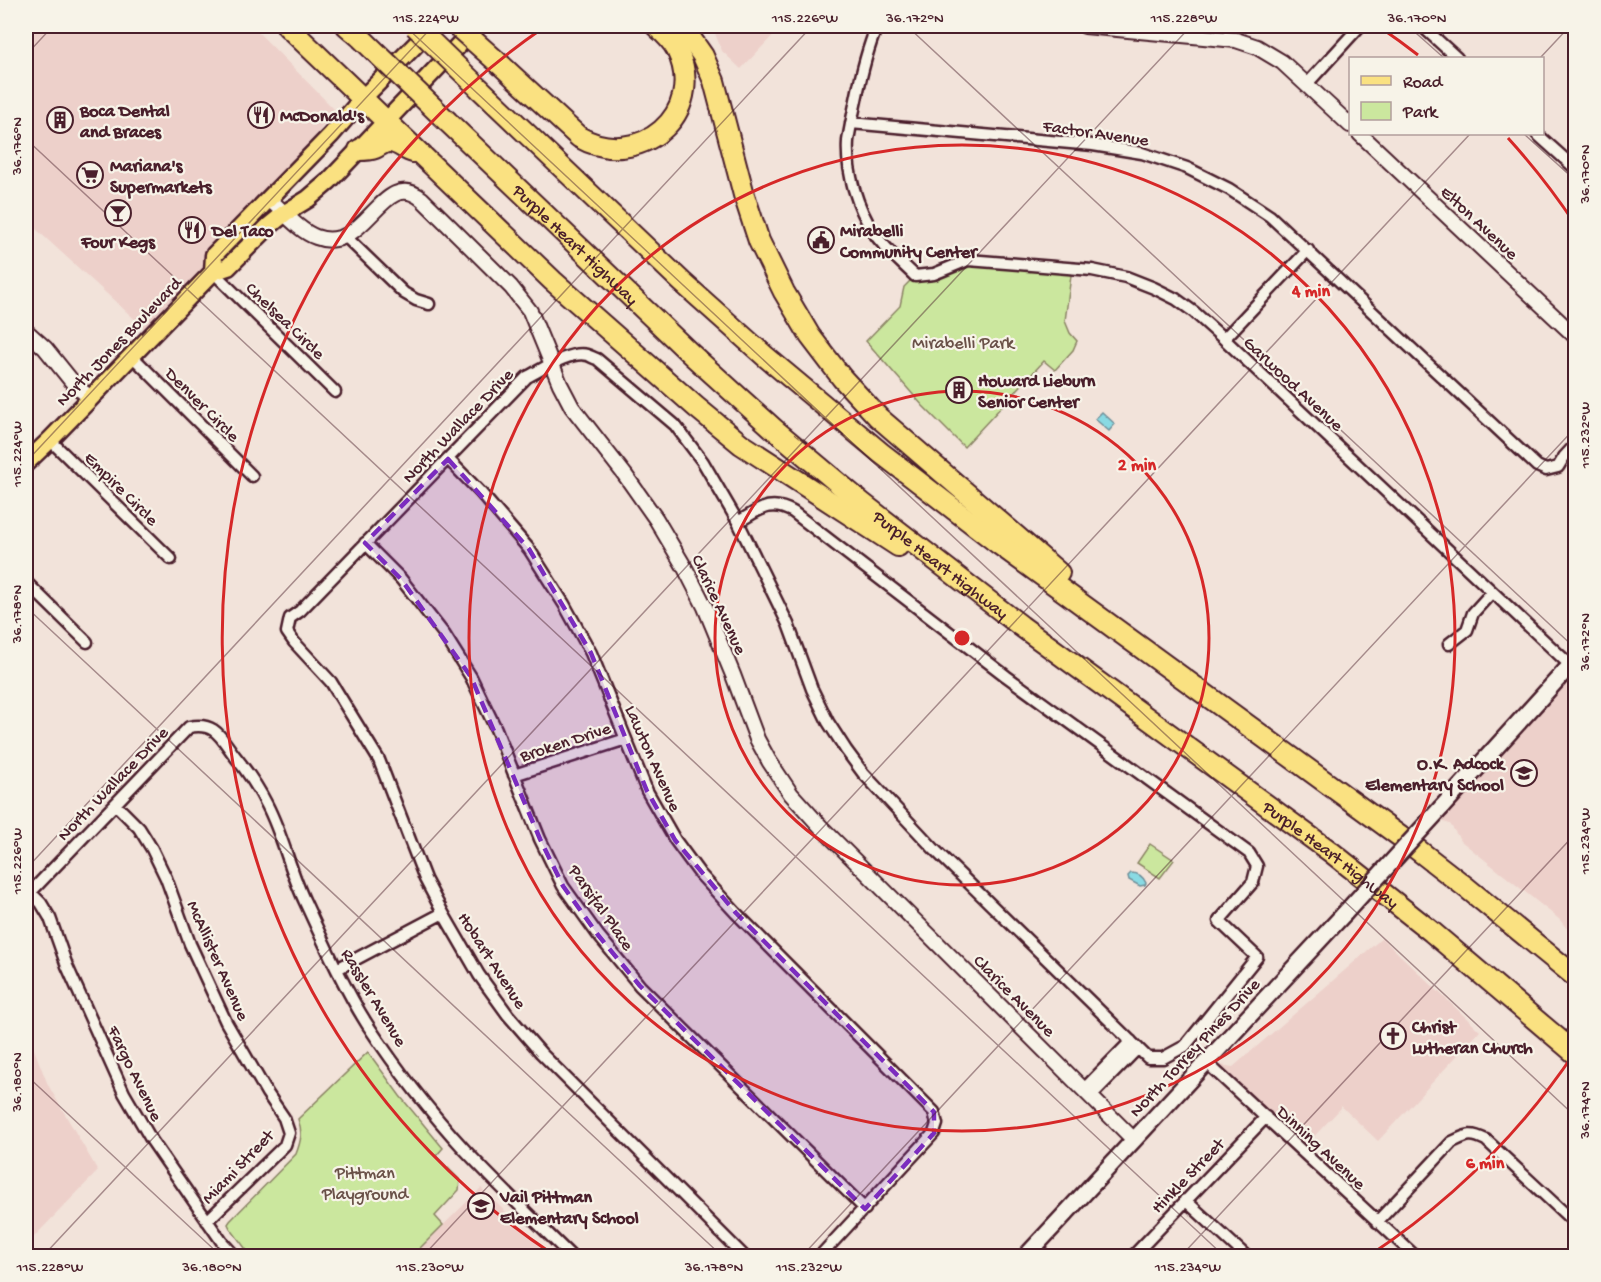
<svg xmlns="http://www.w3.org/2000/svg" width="1601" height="1282" viewBox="0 0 1601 1282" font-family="'Gochi Hand',sans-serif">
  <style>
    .built { fill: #edd0ca }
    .green { fill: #cbe79e; stroke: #8a8364; stroke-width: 1.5 }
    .water { fill: #89dae3; stroke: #708f99; stroke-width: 1.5 }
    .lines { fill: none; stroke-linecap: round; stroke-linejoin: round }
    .minor-casing { stroke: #4a1f2b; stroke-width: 15 }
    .tertiary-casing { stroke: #4a1f2b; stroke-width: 18 }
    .secondary-casing { stroke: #4a1f2b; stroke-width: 20 }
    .primary-casing { stroke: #4a1f2b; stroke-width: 21 }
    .motorway-casing { stroke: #4a1f2b; stroke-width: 24 }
    .minor { stroke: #f7f3e8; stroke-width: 10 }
    .tertiary { stroke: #f7f3e8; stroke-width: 14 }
    .secondary { stroke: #f7f3e8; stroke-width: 15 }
    .primary { stroke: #fae181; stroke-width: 16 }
    .motorway { stroke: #fae181; stroke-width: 20 }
    .secondary-bridge-casing { stroke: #4a1f2b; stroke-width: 20; stroke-linecap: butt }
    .motorway-bridge-casing { stroke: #4a1f2b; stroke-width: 24; stroke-linecap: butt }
    .secondary-bridge { stroke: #f7f3e8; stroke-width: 15 }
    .motorway-bridge { stroke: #fae181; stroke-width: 20 }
    .marked { fill: #7b2cbf; fill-opacity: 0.2; stroke: #7b2cbf; stroke-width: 4.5; stroke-dasharray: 12 8; stroke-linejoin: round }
    .ticks { fill: none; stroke: #4a1f2b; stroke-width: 1.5; stroke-opacity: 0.45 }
    .ring { fill: none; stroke: #d62828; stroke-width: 3 }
    .labels { text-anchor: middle; stroke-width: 4.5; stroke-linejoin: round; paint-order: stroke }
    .poi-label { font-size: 18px; font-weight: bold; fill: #4a1f2b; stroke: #f7f3e8; text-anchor: start }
    .street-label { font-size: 18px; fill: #4a1f2b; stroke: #f7f3e8 }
    .park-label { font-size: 18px; fill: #6a5148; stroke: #f7f3e8 }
    .centre { fill: #d62828; stroke: #f7f3e8; stroke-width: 3 }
    .ring-label { font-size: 18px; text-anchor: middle; font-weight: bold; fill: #d62828; stroke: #f7f3e8; stroke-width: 4.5; stroke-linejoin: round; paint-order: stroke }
    .neatline { fill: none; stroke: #4a1f2b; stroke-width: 2 }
    .ticks-label { font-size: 15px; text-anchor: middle; fill: #4a1f2b }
  </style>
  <rect width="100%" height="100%" fill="#f2e3da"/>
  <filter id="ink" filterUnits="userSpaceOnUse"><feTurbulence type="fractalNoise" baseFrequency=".0167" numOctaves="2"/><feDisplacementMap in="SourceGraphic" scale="12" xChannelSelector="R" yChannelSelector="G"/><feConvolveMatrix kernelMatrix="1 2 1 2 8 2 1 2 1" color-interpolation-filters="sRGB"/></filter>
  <g filter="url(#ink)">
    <path class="built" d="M26,26H252L334,109L253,230L152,335L26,220Z
      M712,26H782L741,69L722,51Z
      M1575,659V936L1568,930L1559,919L1461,841L1450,824L1432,818Z
      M1382,938L1480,1031L1378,1141L1341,1106V1108L1301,1150L1207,1063L1233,1067Z
      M26,1029L48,1085L98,1171L26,1245Z
      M481,1188L551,1256H412Z"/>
    <path class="green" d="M968,260L1072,268L1065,321L1070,333L1077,341L1073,350L1055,370L1044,361L964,447L923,406L866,341L900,306L904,287L915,276Z
      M1150,844L1174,860L1160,878L1137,863Z
      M368,1052L400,1096L443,1148L436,1156L460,1180L459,1190L435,1216L443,1225L412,1256H251L230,1228L228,1224L230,1221L296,1154C301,1141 303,1133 298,1119Z"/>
    <path class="water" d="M1102,412L1115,424L1109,431L1095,419Z
      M1131,873C1138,873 1143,876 1146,883L1145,885L1140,886L1129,880L1128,876Z"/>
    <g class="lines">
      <defs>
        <path id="minor" d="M877,26C867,50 861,75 856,100C853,114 850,128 848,141C846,172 857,207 874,233C885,249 901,262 915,276L934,274L968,260L1092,270L1126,277L1154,288L1176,299L1194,312L1224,339L1570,665
          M1422,26L1457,58
          M1307,84L1360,26
          M851,123L1093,145L1142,153L1187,168L1229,189L1270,216L1537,466L1546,470L1558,467L1564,457L1576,444
          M1537,134L1576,169
          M345,236L404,293L416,300L429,304
          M213,272L335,392
          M1224,339L1308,250
          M131,355L252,476
          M50,440L171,559
          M448,459L481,493L529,549L564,604L591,653L647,791L675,840L700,874L736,913L934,1112L937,1124L934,1133L820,1256
          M738,522C759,510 770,499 793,512L1006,676L1249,853L1257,866L1253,882L1219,921L1257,957L1185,1046L1163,1058H1148L935,850L863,773L846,750L828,722L812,689L788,624L738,522L703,462L675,425L597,359C593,358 591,356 587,355C571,350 541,370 527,377L300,611L290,618L287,632L294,642L331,682L379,760L425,879L443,913L479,975L508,1015L541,1053L744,1256
          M365,543L401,579L444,634L471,677L496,729L540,839L563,886L598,935L640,986L865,1209
          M26,582L87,642
          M1449,644L1467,630L1473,613L1492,592
          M514,775L626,739
          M115,804L139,828L152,849L166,878L190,944L226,1022L267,1093L284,1118L289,1133L285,1145L207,1221
          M30,892L41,903L50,918L67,966L124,1093L152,1141L222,1242L235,1256
          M26,897L189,727C215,722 220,736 234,755C247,771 258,787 267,805C283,836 290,871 305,902C324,943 343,986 367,1024C396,1068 429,1111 465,1150C499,1186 535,1221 571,1256
          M337,969L443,913
          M1207,1063L1415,1256
          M1084,1089L1131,1041
          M1091,1096L1138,1048
          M1185,1200L1246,1256
          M1377,1222L1452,1142C1467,1135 1470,1132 1486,1140L1576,1224
          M1133,1256L1266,1117"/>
        <path id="tertiary" d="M1085,26L1236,40L1257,47L1282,62L1350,125
          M1360,134L1576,337
          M269,199C283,211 299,231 316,237C366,256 382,166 422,199L511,287L530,311L560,384L572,407L625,475L656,519L685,568L705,607L733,675L757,739L769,761L791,794L820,826L1134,1140
          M26,331L45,348L74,384L90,398"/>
        <path id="secondary" d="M1441,808L1576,659
          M1026,1256L1344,914"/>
        <path id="primary" d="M213,272L214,255L331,135L363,98L434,26
          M26,463L50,440L213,272L228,267L269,226L285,213L308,199L329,181L477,26"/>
        <g id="motorway">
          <path d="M287,26L553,281L696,407L741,444L898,546"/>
          <path d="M347,26L361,38"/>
          <path d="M682,26L703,56L714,81L744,195L759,241L784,292L810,336L842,378L878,417L1059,573"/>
          <path d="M502,66L579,137C638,171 708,114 677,50C672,40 664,33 656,26"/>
          <path d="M480,89L682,282L766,357L881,453L999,544L1409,843L1467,888L1576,977"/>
          <path id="s1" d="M448,122L692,355L775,430L862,503L1021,626L1331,852L1432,932L1576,1054"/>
          <path d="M359,150C364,150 370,150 375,148C380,146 383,142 389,142C399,142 404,150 413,152"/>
        </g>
      </defs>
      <use href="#minor" class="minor-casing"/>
      <use href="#tertiary" class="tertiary-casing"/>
      <use href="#secondary" class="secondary-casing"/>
      <use href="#primary" class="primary-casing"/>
      <use href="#motorway" class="motorway-casing"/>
      <use href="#minor" class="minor"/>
      <use href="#tertiary" class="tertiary"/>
      <use href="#secondary" class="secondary"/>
      <use href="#primary" class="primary"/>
      <use href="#motorway" class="motorway"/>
      <defs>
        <path id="secondary-bridge" d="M1344,914L1441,808"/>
        <path id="motorway-bridge" d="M415,26L480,89
          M457,26L502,66
          M361,38L448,122"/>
      </defs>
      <use href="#secondary-bridge" class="secondary-bridge-casing"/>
      <use href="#motorway-bridge" class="motorway-bridge-casing"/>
      <use href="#secondary-bridge" class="secondary-bridge"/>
      <use href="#motorway-bridge" class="motorway-bridge"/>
    </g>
  </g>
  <path class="marked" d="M448,459L529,549L591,653L647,791L675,840L736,913L934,1112V1133L865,1209L640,986L598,935L563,886L540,839L471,677L401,579L365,543Z"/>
  <path class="ticks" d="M405,26L1576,1117M907,26L1576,649M1408,26L1444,58M26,55L53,26M1540,58L1570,26M1524,134L1576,181M26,139L1224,1256M26,462L433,26M26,607L722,1256M26,869L812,26M26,1075L221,1256M43,1256L1191,26M423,1256L1470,134M802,1256L1576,427M1181,1256L1576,833M1560,1256L1576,1240"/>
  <g class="ring">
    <circle cx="962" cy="638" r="247"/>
    <circle cx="962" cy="638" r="493"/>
    <path d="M1575 1052A740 740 0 0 1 1370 1255M554 1255A740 740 0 0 1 543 28M1381 28A740 740 0 0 1 1418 55M1508 138A740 740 0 0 1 1575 224"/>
  </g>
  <defs>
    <symbol id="restaurant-ring" viewBox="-11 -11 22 22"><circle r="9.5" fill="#f7f3e8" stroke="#4a1f2b" stroke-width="1.5"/><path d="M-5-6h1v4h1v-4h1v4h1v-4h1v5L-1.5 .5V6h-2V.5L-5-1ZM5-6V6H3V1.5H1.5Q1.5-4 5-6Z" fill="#4a1f2b"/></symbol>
    <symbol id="building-ring" viewBox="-11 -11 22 22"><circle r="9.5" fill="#f7f3e8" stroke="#4a1f2b" stroke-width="1.5"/><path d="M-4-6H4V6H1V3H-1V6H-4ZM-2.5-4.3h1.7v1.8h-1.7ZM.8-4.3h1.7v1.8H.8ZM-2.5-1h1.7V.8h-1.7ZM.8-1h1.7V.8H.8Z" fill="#4a1f2b"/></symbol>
    <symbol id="supermarket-ring" viewBox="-11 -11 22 22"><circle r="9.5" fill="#f7f3e8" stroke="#4a1f2b" stroke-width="1.5"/><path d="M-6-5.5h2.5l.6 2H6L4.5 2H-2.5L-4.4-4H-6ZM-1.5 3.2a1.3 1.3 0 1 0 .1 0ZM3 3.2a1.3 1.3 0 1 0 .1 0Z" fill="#4a1f2b"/></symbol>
    <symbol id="bar-ring" viewBox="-11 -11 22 22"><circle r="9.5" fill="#f7f3e8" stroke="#4a1f2b" stroke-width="1.5"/><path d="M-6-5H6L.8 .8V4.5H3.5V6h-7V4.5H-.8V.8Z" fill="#4a1f2b"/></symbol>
    <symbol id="civic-ring" viewBox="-11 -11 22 22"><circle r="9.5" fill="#f7f3e8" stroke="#4a1f2b" stroke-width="1.5"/><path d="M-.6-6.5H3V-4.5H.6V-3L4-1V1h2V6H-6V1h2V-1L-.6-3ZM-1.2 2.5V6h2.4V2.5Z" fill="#4a1f2b"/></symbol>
    <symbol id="school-ring" viewBox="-11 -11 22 22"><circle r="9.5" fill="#f7f3e8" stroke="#4a1f2b" stroke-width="1.5"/><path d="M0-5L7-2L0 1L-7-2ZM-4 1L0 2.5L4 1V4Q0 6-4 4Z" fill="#4a1f2b"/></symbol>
    <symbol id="church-ring" viewBox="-11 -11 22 22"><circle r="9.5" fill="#f7f3e8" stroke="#4a1f2b" stroke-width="1.5"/><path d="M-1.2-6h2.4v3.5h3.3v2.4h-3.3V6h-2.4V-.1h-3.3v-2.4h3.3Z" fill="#4a1f2b"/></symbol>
  </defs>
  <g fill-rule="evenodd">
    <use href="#restaurant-ring" x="246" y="100" width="30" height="30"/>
    <use href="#building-ring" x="45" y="105" width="30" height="30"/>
    <use href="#supermarket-ring" x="75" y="160" width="30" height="30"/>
    <use href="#bar-ring" x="103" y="198" width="30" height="30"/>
    <use href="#restaurant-ring" x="177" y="215" width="30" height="30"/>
    <use href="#civic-ring" x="806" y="225" width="30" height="30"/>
    <use href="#building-ring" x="944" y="375" width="30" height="30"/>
    <use href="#school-ring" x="1509" y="758" width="30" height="30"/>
    <use href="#church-ring" x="1378" y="1021" width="30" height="30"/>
    <use href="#school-ring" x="466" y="1191" width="30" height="30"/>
  </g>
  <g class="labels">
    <g class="poi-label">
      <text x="80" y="116">Boca Dental<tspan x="80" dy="21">and Braces</tspan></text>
      <text x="280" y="121">McDonald's</text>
      <text x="110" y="171">Mariana's<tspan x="110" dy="21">Supermarkets</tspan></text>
      <text x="212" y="236">Del Taco</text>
      <text x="840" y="236">Mirabelli<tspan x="840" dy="21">Community Center</tspan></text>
      <text x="118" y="247" text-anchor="middle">Four Kegs</text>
      <text x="978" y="386">Howard Lieburn<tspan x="978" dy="21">Senior Center</tspan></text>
      <text x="1504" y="769" text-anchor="end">O.K. Adcock<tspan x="1504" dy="21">Elementary School</tspan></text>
      <text x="1412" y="1032">Christ<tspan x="1412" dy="21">Lutheran Church</tspan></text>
      <text x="500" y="1202">Vail Pittman<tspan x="500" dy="21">Elementary School</tspan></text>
    </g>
    <g class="street-label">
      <text transform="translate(1096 132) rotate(8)" y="6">Factor Avenue</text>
      <text transform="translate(1480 222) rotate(43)" y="6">Elton Avenue</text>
      <text dy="6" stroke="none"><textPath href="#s1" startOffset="177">Purple Heart Highway</textPath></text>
      <text transform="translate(286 320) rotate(44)" y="6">Chelsea Circle</text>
      <text transform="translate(118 341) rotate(-46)" y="6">North Jones Boulevard</text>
      <text transform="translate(1294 383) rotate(43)" y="6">Garwood Avenue</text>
      <text transform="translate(203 404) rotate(45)" y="6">Denver Circle</text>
      <text transform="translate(457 425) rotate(-46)" y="6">North Wallace Drive</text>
      <text transform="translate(122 488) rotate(45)" y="6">Empire Circle</text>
      <text dy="6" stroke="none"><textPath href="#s1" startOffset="663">Purple Heart Highway</textPath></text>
      <text transform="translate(720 604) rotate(65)" y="6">Clarice Avenue</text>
      <text transform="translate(565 741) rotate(-18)" y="6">Broken Drive</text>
      <text transform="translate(654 758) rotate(66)" y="6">Lawton Avenue</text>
      <text transform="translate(112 783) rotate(-46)" y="6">North Wallace Drive</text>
      <text dy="6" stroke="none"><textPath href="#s1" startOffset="1149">Purple Heart Highway</textPath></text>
      <text transform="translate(602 907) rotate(55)" y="6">Parsifal Place</text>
      <text transform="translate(219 960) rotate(66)" y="6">McAllister Avenue</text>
      <text transform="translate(493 960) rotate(57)" y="6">Hobart Avenue</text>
      <text transform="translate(1015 995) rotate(45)" y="6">Clarice Avenue</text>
      <text transform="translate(375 997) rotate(59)" y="6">Rassler Avenue</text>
      <text transform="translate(1194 1047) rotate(-47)" y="6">North Torrey Pines Drive</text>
      <text transform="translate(136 1073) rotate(64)" y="6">Fargo Avenue</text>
      <text transform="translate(1322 1147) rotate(43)" y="6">Dinning Avenue</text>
      <text transform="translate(237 1166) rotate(-46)" y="6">Miami Street</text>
      <text transform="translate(1187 1175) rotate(-46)" y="6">Hinkle Street</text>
    </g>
    <g class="park-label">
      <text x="963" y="348">Mirabelli Park</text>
      <text x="365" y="1178">Pittman<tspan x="365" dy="21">Playground</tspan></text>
    </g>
  </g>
  <circle cx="962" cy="638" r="9" class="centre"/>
  <g class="ring-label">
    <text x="1311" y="296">4 min</text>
    <text x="1137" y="470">2 min</text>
    <text x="1485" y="1168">6 min</text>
  </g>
  <rect width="1601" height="1282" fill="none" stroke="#f7f3e8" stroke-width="66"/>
  <rect x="1349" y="57" width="195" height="78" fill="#f7f3e8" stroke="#b29e9c" stroke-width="1.5"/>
  <rect x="1361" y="76" width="30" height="9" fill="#fae181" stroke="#b29e9c" stroke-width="1.5"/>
  <text x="1403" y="87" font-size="18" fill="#4a1f2b">Road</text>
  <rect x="1361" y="102" width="30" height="18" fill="#cbe79e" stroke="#b29e9c" stroke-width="1.5"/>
  <text x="1403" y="117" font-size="18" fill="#4a1f2b">Park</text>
  <rect x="33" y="33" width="1535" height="1216" class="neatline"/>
  <g class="ticks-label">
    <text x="426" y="22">115.224°W</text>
    <text x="805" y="22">115.226°W</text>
    <text x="915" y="22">36.172°N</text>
    <text x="1184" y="22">115.228°W</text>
    <text x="1417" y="22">36.170°N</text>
    <text transform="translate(16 146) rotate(-90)" y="5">36.176°N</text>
    <text transform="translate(1584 174) rotate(-90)" y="5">36.170°N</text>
    <text transform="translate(1584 435) rotate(-90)" y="5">115.232°W</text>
    <text transform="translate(16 454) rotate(-90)" y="5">115.224°W</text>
    <text transform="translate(16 614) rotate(-90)" y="5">36.178°N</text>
    <text transform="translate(1584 642) rotate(-90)" y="5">36.172°N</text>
    <text transform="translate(1584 841) rotate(-90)" y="5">115.234°W</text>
    <text transform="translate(16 861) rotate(-90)" y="5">115.226°W</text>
    <text transform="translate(16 1082) rotate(-90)" y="5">36.180°N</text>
    <text transform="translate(1584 1110) rotate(-90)" y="5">36.174°N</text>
    <text x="50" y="1271">115.228°W</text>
    <text x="212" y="1271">36.180°N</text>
    <text x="430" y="1271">115.230°W</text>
    <text x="714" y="1271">36.178°N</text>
    <text x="809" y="1271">115.232°W</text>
    <text x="1188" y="1271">115.234°W</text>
  </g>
</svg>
